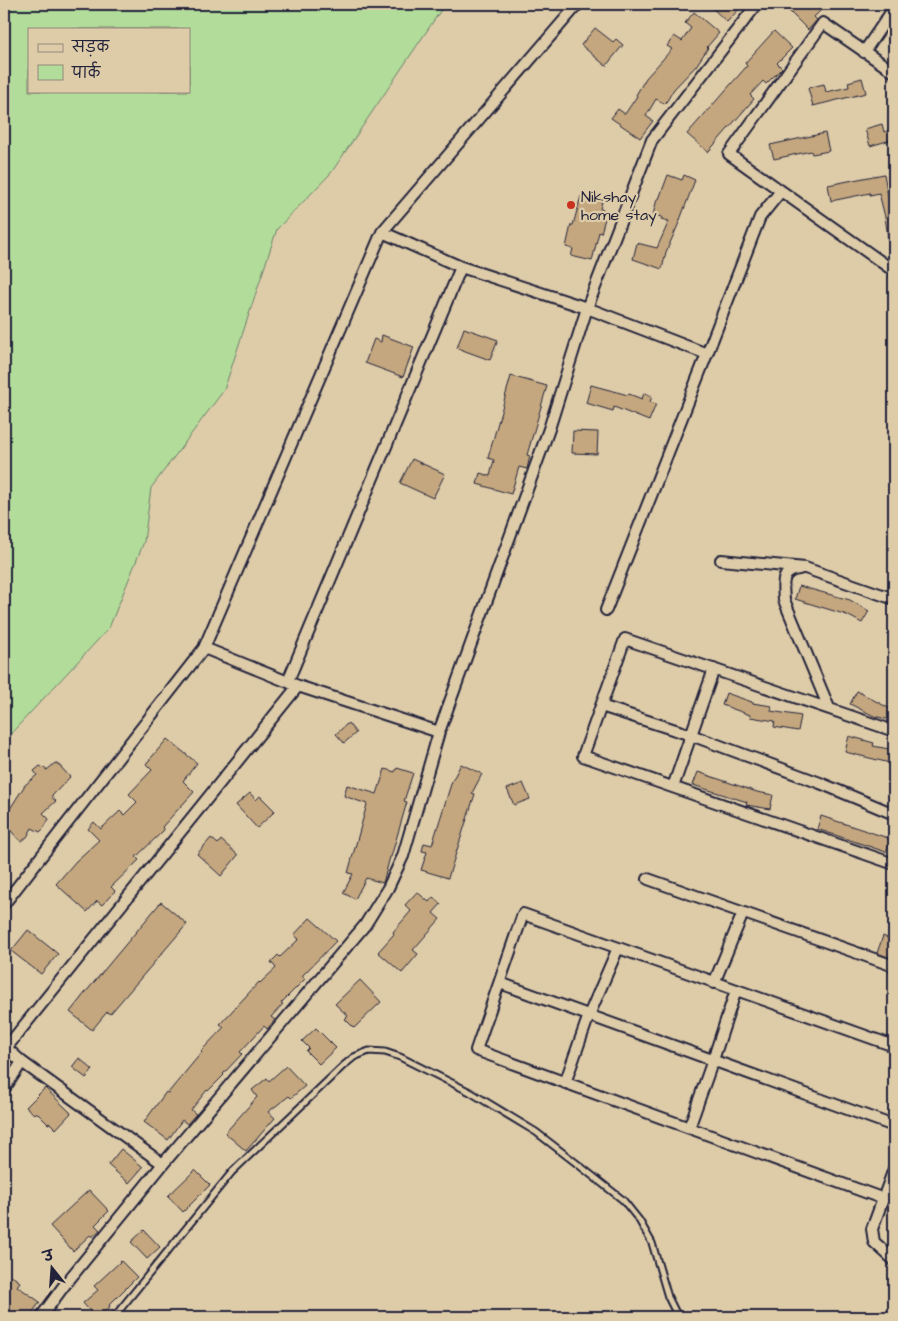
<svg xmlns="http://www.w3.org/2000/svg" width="898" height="1321" viewBox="0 0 898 1321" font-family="'Architects Daughter','Playpen Sans Deva',sans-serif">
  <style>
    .green { fill: #b2dc99; stroke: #6a7f6a; fill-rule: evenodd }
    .building { fill: #c4a77e; stroke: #22223b }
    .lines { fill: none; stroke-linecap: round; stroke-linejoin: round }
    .lane-casing { stroke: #22223b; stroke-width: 9 }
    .street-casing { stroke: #22223b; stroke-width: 14 }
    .lane { stroke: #decca9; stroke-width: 5 }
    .street { stroke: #decca9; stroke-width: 10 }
    .poi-dot { fill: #c8321e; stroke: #decca9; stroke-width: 2 }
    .labels { text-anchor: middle; stroke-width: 4.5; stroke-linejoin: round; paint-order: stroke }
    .poi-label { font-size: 16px; fill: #22223b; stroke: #decca9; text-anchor: start }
  </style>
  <rect width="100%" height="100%" fill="#decca9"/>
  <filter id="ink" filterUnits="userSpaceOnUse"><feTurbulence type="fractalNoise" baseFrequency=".02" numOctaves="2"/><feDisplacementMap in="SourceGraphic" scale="10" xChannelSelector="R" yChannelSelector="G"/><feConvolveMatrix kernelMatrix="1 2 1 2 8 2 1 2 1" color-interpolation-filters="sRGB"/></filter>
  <g filter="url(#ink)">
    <path class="green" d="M4,4H445L331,173L277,229L224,390L151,488L144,542L109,628L4,741ZM29,29H189V91H29Z"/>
    <path class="building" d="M708,4H735L740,8L727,22Z
      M795,4H827L814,17L817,20L808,30L788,10Z
      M694,12L719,33L707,47L708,48L696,66L674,89L665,104L656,99L646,116L653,121L640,138L611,118L618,109L625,114L637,96L636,95L646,78L672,49L667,46L674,36L682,41L691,28L685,23Z
      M595,28L613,42L616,39L623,45L606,66L581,45Z
      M774,31L792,48L777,63L782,68L766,84L763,81L750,95L754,99L708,152L687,134L747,66L745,63Z
      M862,78L866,93L813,106L808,88L824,84L826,92L849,87L848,82Z
      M882,124L884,132L894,129V139L870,146L865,129Z
      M825,133L829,151L812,154L811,151L774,159L770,145Z
      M884,174L889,201L892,200L894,207V244H889L885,217L879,193L870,195V193L831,201L828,185Z
      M668,175L682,180L684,175L695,180L678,225L666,252L662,269L633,259L637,243L657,248L669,221L661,219L662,217L653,215L657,199H659Z
      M581,196L602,202L600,209L607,211L601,233L599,232L592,261L571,256L573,249L566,247L571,225H573Z
      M464,328L498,340L490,360L457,348Z
      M382,335L414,347L403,377L365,363L374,339L381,342Z
      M511,376L547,386L527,455L530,456L527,469L519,467L511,494L477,484L480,473L490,476L494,460L488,458Z
      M591,385L628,395L629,394L642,399L644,393L652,396L650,402L656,404L649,421L614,407L613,411L586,403Z
      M573,431L598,432L597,454L572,453Z
      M412,459L445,474L433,498L400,483Z
      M799,586L850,600L869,611L862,623L847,615L795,599Z
      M857,691L894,711V721L874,716L850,704Z
      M726,693L752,702V703L772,706L771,711L801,716L798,731L774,727L775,721L750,717V715L722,705Z
      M348,723L356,733L344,743L336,734Z
      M849,736L874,743L873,746L894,750V764L845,752Z
      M167,739L197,763L183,781L194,792L162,827L164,830L136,857L139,860L111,887L115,891L102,905L97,901L87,912L56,884L76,861L99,840L88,829L94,822L101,829L120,811L124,815L137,802L129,794L152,770L146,764Z
      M55,763L60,766L70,777L51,797L56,801L43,813L49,819L44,828L40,832L32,828L27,837L21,842L4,823V809L8,812L25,785L37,775L34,771L40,766L47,770Z
      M461,764L482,774L472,793L475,794L448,878L421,870L427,852L422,851L424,843L432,845L452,781Z
      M397,768L413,773L404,801L407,802L391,857H390L383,883L366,878L355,899L343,893L353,874L348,873L367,804L344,796L347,785L377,794L385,769L395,772Z
      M698,772L757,792L773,795L770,809L746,805L747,802L693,785Z
      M523,783L530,799L514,805L507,789Z
      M250,793L256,800L260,796L275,811L257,828L236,805Z
      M821,816L891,839L886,852L817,829Z
      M211,838L218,844L221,840L238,855L221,876L197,854Z
      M417,892L429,902L433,897L441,904L433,913L440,919L413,950L418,954L402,973L378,952L394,934L393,932L411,911L405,905Z
      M161,902L187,924L110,1014L107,1012L92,1030L70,1012L85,993Z
      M310,918L336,941L302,976L305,979L281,1003L283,1004L271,1017L275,1020L267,1029L264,1026L240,1052L242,1054L223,1074L224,1075L208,1091L207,1090L191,1110L196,1114L187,1124L182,1120L168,1140L144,1122L166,1092L168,1093L202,1052L201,1051L224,1027L220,1024L259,982L260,983L276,968L271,962L278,955L280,957L299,939L294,935Z
      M28,930L58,954L41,974L11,951Z
      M883,936L894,941V959L877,953Z
      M360,980L381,1002L354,1028L345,1019L348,1016L335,1004Z
      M316,1028L336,1048L319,1064L306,1051L309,1048L302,1041Z
      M79,1058L93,1070L86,1078L72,1067Z
      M286,1066L305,1086L291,1098L289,1096L268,1112L275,1118L246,1151L225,1133L257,1097L252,1090L267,1078L269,1081Z
      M45,1088L71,1113L56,1129L50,1123L48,1124L36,1112L34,1114L26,1107Z
      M121,1149L143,1167L129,1183L108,1165Z
      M195,1170L210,1185L183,1212L168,1196Z
      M89,1190L109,1211L95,1225L100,1230L92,1237L90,1235L73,1251L50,1226Z
      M144,1230L160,1247L147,1259L131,1242Z
      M121,1261L137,1277L109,1305L110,1307L98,1317H95L83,1303L98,1290L94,1286Z
      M12,1276L20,1282L17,1286L40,1302L29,1317H4V1287Z"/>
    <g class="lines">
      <defs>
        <path id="lane" d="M114,1317L232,1172L343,1066L354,1057L369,1051L385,1052L400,1057L470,1092L536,1132L580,1166L623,1200L639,1220L652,1243L668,1297L678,1317"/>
        <path id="street" d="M757,4L652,140L587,308L707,354L760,217L781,191
          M864,52L894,8
          M894,72L823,23L729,154L894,271
          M382,232L578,4
          M721,560L805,568L894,599
          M799,569C780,571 783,585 784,600L829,708
          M606,610L707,354
          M204,648L382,232L461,267L587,308L549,429L439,732
          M288,681L461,267
          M601,706L691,735L820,783L894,814
          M894,731L625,639L583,756L894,864
          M673,787L714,669
          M648,879L894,966
          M4,904L204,648L298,686L6,1048
          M500,983L894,1126
          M714,983L743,913
          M4,1046L22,1062L4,1089
          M22,1062L163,1164
          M565,1083L589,1015L618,948
          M689,1128L713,1060L736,990
          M894,1169L872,1229L874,1242L894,1260
          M884,1199L476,1050L523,914L894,1046
          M41,1317L63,1287L163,1164L365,925L388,888L403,856L439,732L298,686"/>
      </defs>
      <use href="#lane" class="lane-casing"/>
      <use href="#street" class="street-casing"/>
      <use href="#lane" class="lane"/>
      <use href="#street" class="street"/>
    </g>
  </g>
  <circle class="poi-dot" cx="571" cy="205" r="5"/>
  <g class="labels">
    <g class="poi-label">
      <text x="581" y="202">Nikshay<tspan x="581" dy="18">home stay</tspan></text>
    </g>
  </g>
  <rect width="898" height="1321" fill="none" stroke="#decca9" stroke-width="20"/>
  <rect x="10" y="10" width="878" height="1301" fill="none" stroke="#22223b" stroke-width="2" filter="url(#ink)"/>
  <rect x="28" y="28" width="162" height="65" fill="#decca9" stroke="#93887d"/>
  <rect x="38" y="44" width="25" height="8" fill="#decca9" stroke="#93887d"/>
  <text x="72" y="52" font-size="15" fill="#22223b">सड़क</text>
  <rect x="38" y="65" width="25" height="15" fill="#b2dc99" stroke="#93887d"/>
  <text x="72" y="78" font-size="15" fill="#22223b">पार्क</text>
  <g transform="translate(52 1268) rotate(343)" stroke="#decca9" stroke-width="4" paint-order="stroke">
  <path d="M0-4L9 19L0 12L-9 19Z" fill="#22223b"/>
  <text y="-8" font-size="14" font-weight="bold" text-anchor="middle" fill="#22223b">उ</text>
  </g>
</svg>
